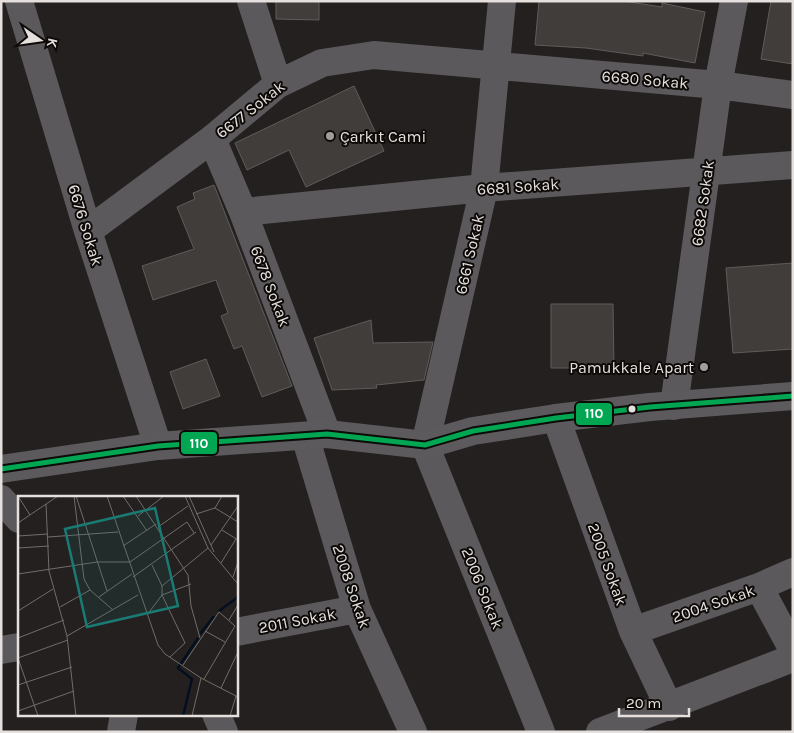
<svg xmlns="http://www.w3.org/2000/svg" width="794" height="733" viewBox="0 0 794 733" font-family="Karla,sans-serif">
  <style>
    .building { fill: #403d3b; stroke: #605c5c }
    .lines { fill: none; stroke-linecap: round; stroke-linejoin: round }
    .minor { stroke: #5b595c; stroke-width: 28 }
    .major { stroke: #5c5a5d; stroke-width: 28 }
    .bus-1-casing { stroke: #0d0a08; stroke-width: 9 }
    .bus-1 { stroke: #00a651; stroke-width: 5 }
    .poi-dot { fill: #a19d9b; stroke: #0d0a08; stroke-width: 2 }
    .bus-dot { fill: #e5e0de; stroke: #0d0a08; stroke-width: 2 }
    .labels { text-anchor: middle; stroke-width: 4; stroke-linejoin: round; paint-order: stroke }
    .street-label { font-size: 16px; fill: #e5e0de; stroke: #0d0a08 }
    .poi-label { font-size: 16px; fill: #e5e0de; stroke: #0d0a08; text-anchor: start }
    .inset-river { fill: none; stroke: #030f21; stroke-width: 2.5 }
    .inset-road { fill: none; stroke: #716d6b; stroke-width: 1 }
    .view { fill: #1a7b74; fill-opacity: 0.15; stroke: #1a7b74; stroke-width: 2.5 }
    .inset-edge { fill: none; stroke: #e5e0de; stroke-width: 2.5 }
    .line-badge { stroke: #0d0a08; stroke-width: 2 }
    .badge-label { font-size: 14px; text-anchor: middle; font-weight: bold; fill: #fff }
  </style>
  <rect width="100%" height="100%" fill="#24201f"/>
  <path class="building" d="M276,1H319V20L276,19Z
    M539,1H623L662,7V3L705,12L695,63L643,53V56L586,48L535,45Z
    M771,1H793V64L761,59Z
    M354,86L384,151L306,187L289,150L247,170L235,143Z
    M214,185L292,386L262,397L242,346L234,349L221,316L228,313L216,280L153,300L142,266L194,249L177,207L195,199L193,193Z
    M793,263V349L733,353L726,268Z
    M551,304H613L614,368H551Z
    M371,320L373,343L433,342L424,380L376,385L377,388L332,390L314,338Z
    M206,359L220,396L183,409L170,372Z"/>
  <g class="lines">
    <path class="minor" d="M19,1L88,231L158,446
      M251,1L278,84
      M502,1L484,188L425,445L541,732
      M212,139L243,212L327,434
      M243,212L484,188L793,165
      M88,231L212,139L278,84L322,63L374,55L718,85L793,95
      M674,406L718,85L734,1
      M556,418L633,631L669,707
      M305,436L357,609L413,732
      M1,499L19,519
      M759,587L793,650
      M633,631L759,587L793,572
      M236,632L357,609
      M1,650L19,647
      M216,714L224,732
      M121,732L124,714
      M600,732L793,658"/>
    <path class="major" d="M1,469L158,446L327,434L425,445L473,431L556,418L650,407L793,396"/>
    <defs>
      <path id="bus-1" d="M1,469L158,446L327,434L425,445L473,431L556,418L650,407L793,396"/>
    </defs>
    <use href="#bus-1" class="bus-1-casing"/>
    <use href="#bus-1" class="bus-1"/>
  </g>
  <g class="poi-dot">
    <circle cx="330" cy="136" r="5"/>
    <circle cx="704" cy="367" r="5"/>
  </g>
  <circle class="bus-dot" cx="632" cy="409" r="4.5"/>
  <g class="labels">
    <g class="street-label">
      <text transform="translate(645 79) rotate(5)" y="6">6680 Sokak</text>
      <text transform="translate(250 109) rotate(-38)" y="6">6677 Sokak</text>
      <text transform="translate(518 186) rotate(-4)" y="6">6681 Sokak</text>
      <text transform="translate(702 203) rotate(-82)" y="6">6682 Sokak</text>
      <text transform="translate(86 225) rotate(73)" y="6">6676 Sokak</text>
      <text transform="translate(469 254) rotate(-77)" y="6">6661 Sokak</text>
      <text transform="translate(271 286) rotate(69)" y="6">6678 Sokak</text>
      <text transform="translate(608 564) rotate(70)" y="6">2005 Sokak</text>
      <text transform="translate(352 586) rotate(71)" y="6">2008 Sokak</text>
      <text transform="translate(483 588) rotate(68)" y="6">2006 Sokak</text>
      <text transform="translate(713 603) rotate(-19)" y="6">2004 Sokak</text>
      <text transform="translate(297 620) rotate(-11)" y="6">2011 Sokak</text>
    </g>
    <g class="poi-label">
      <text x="340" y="142">Çarkıt Cami</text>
      <text x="694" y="373" text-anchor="end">Pamukkale Apart</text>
    </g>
  </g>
  <g transform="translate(18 496)">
    <rect width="220" height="220" fill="#24201f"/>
    <path class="inset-river" d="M201,115L220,101M182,138L196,120M165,220L174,183L160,172L180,142"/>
    <path class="inset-road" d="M0,0L12,19M56,0L66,83L72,94L95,114M58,0L89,95M89,0L140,149L147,158L183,182L220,201M105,0L129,35M118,0L170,79L173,110L182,142M167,0L190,52L220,88M171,0L196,56M28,8L31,75L49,140L58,220M197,12L220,26M178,18L197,12L204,0M120,20L146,0M0,27L40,0M140,31L170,10M204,34L220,44M0,40L30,38M30,41L100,36M193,49L220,10M105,50L138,28M0,52L31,50M203,67L218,43M134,69L144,90V99L167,147L152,161M0,78L79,66H112L169,26L176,37M115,81L178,36M215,81L220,66M144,90L190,52M144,99L173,88M81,101L114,78M42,111L72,94M0,115L35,93M129,119L144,99M211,124L220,109M187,135L207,146M49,140L120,99M0,142L46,124M0,162L20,220M0,162L50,144M165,169L201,116L217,130L186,183M0,189L54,171M203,192L220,156M0,215L56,195M174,220L183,182M212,220L218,200"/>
    <path class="view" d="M137,12L160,110L69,131L47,33Z"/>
    <rect width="220" height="220" class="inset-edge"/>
  </g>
  <g class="line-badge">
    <rect x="575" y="402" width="38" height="24" rx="5" fill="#00a651"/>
    <rect x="180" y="431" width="38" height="24" rx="5" fill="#00a651"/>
  </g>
  <g class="badge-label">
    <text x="594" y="418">110</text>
    <text x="199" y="448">110</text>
  </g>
  <rect width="794" height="733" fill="none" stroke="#e5e0de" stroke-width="5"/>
  <g transform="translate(40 40) rotate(103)" stroke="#0d0a08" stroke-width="4" paint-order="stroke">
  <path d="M0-4L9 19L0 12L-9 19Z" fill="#e5e0de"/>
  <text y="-8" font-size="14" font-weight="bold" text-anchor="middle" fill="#e5e0de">K</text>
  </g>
  <path d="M619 708v8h70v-8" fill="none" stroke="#e5e0de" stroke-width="2.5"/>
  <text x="626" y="708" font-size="15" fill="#e5e0de" stroke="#0d0a08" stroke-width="4" paint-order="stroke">20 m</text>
</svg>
